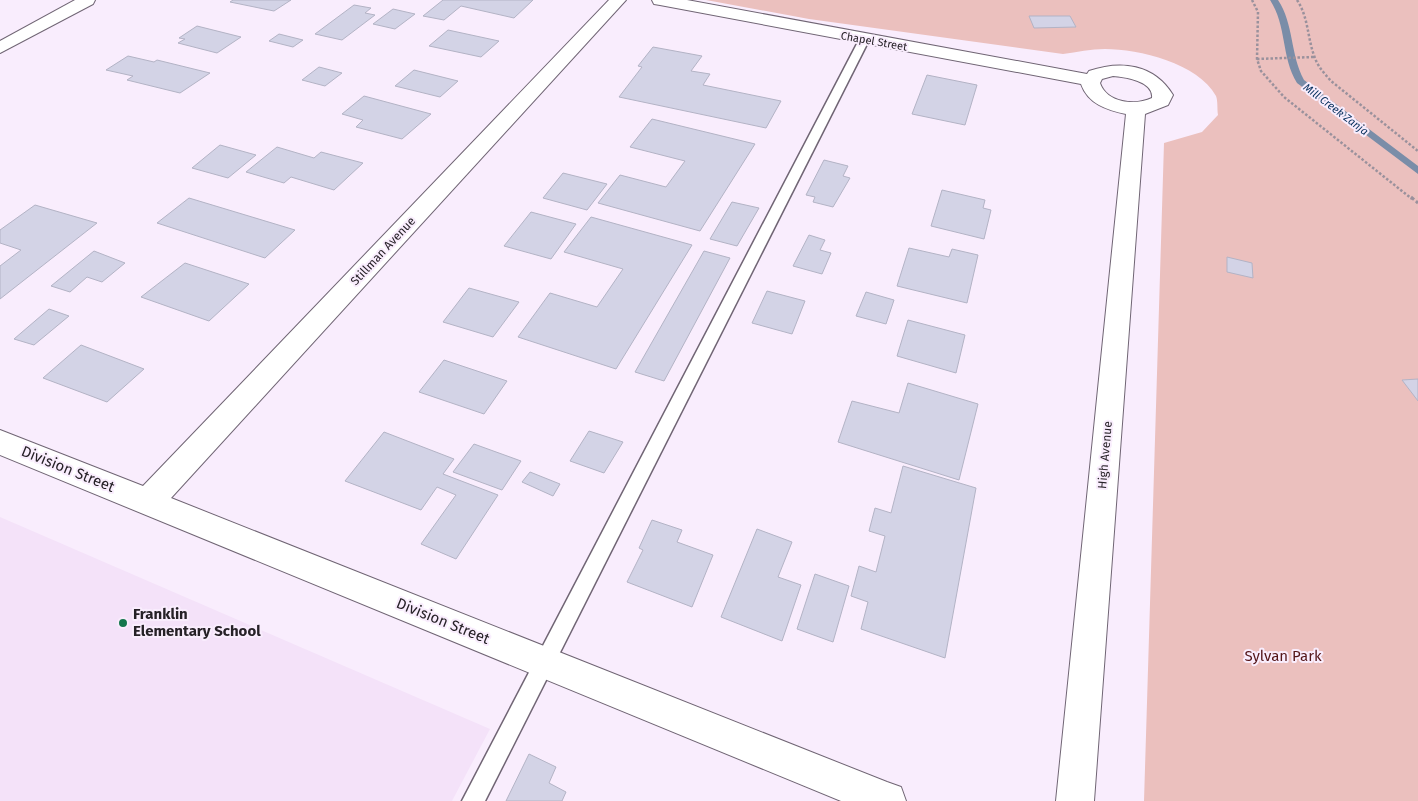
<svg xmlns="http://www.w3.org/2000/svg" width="1418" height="801" viewBox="0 0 1418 801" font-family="'Fira Sans',sans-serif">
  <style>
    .built { fill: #f4e2f9 }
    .green { fill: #ebc0be }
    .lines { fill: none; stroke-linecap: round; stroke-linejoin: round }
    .stream { fill: #7a8da8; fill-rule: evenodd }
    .building { fill: #d3d3e6; stroke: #b3b3c5 }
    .lane-casing { stroke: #706574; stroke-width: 3 }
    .street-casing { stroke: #706574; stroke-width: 2 }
    .secondary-casing { stroke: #706574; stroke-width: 2 }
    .path-far1 { stroke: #9a919c; stroke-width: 2.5; stroke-dasharray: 2.5 2; stroke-linecap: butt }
    .path { stroke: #9a919c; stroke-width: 3; stroke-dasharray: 4 2.5; stroke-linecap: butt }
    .lane { fill: #fff; fill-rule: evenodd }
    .street { fill: #fff; fill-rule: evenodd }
    .secondary { fill: #fff; fill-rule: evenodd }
    .poi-dot { fill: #14764d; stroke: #f9edfd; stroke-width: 2 }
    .labels { text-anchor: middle; stroke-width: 4; stroke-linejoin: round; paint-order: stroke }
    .far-street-label { font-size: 11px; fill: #262127; stroke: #f9edfd }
    .far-water-label { font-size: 11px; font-style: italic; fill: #032d5a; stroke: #f9edfd }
    .street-label { font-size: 12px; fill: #262127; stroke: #f9edfd }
    .near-street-label { font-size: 15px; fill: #262127; stroke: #f9edfd }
    .near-poi-label { font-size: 15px; font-weight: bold; fill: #262127; stroke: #f9edfd; text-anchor: start }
    .near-park-label { font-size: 15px; fill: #531518; stroke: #f9edfd }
  </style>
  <rect width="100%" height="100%" fill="#f9edfd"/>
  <path class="built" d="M0,517L490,729L452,801H0Z"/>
  <path class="green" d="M706,0H1418V801H1144L1164,143L1202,132L1218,115C1217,109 1218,101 1216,96C1198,63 1139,49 1105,49C1091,49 1077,52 1063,54L809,19Z"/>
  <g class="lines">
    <path class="stream" d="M1270,0H1278C1294,24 1290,54 1304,80L1418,166V174L1297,83C1281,57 1287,26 1270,0Z"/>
  </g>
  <path class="building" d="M233,0H291L274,11L230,2Z
    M443,0H533L514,18L461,6L444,20L423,16Z
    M354,5L371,8L365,13L375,15L342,40L315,34Z
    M393,9L415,14L395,29L373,24Z
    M1029,16H1070L1076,27L1034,28Z
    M197,26L241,37L217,53L178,43L185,39L179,38Z
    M448,30L499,41L481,57L429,46Z
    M279,34L303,40L293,47L269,41Z
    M653,47L702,56L691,71L710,74L703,85L781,101L766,128L619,97L642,67L638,66Z
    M128,56L154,62L157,60L210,73L180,93L127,80L133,76L106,70Z
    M319,67L342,73L325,86L302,80Z
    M414,70L458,81L440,97L395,86Z
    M927,75L977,85L965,125L912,114Z
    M364,96L431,114L402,139L356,127L363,120L342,114Z
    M652,119L755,144L700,231L598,203L620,175L666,187L685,161L630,147Z
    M220,145L256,155L228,178L192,168Z
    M277,147L314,158L321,152L363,163L334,190L291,177L284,183L246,172Z
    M824,160L848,166L843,176L850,178L833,207L813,202L815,197L806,195Z
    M563,173L607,184L587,210L543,198Z
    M942,190L985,200L983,208L991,210L984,239L931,226Z
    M189,198L295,230L265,258L157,223Z
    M732,202L759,208L737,246L710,239Z
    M35,205L97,223L0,299V266L21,250L0,243V230Z
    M531,212L576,224L551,259L504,246Z
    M591,217L692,245L616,369L518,337L550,293L597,307L623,269L564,252Z
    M809,235L825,240L820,250L831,253L822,274L793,266Z
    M909,248L949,257L952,249L978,255L967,303L897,286Z
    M94,251L125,263L102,282L87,277L70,292L51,286Z
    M704,251L730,258L664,381L635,372Z
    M1227,257L1252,263L1253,278L1227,272Z
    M185,263L249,284L209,321L141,297Z
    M469,288L519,302L493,337L443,322Z
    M767,291L805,301L792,334L752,323Z
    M866,292L894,300L886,324L856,316Z
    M49,309L69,316L34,345L14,339Z
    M908,320L965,335L956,373L897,356Z
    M81,345L144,369L107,402L43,378Z
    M444,360L507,381L484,414L419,392Z
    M1418,379V401L1402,380Z
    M908,383L978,404L959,480L838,442L852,401L899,413Z
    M589,431L623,442L604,473L570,461Z
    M384,432L454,459L443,474L498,495L456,559L421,544L456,495L437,487L421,510L345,481Z
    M474,444L521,461L502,490L453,472Z
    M903,466L976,488L945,658L861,629L868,602L851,596L859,566L876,572L885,536L869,531L875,508L891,513Z
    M530,472L560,484L553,496L522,482Z
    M652,520L682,530L677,542L713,555L692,607L627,582L643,550L639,548Z
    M757,529L792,542L778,577L801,585L782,641L721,617Z
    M815,574L849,586L833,642L797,629Z
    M529,754L556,767L549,783L566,792L562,801H506Z"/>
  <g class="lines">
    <defs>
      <path id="lane" d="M864,37L869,40L485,801H462L859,40Z"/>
      <path id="street" d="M609,0H626L171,498L887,782L901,787L906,801H841L0,455V430L143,486Z
        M652,0H687L1087,74L1089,71C1121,60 1154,64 1173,95L1168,105L1145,114L1094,801H1056L1126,114C1107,110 1088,104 1081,84L660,5L654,4ZM1113,76C1125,77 1154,81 1152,98C1135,106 1107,103 1100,83L1102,79Z"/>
      <path id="secondary" d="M75,0H95L93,4L0,53V41Z"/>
    </defs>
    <use href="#lane" class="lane-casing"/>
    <use href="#street" class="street-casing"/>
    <use href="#secondary" class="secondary-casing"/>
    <path class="path-far1" d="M1252,0L1258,12L1257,59L1261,71L1284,97L1412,199
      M1297,0C1309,18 1307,38 1315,58C1318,67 1325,74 1331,81L1418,151
      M1257,59L1314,57"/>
    <path class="path" d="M1411,197L1418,203"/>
    <use href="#lane" class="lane"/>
    <use href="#street" class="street"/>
    <use href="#secondary" class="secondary"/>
  </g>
  <circle class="poi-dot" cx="123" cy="623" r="5"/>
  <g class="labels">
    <g class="far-street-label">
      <text transform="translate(874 41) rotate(10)" y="4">Chapel Street</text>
    </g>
    <g class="far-water-label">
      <text transform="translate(1336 109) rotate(37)" y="4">Mill Creek Zanja</text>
    </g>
    <g class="street-label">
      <text transform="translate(383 251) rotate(-47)" y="4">Stillman Avenue</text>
      <text transform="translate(1105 455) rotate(-85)" y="4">High Avenue</text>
    </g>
    <g class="near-street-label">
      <text transform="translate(68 469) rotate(22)" y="5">Division Street</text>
      <text transform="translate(443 621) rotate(22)" y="5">Division Street</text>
    </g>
    <g class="near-poi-label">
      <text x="133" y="619">Franklin<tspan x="133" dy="17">Elementary School</tspan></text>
    </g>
    <g class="near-park-label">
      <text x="1283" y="661">Sylvan Park</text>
    </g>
  </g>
</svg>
